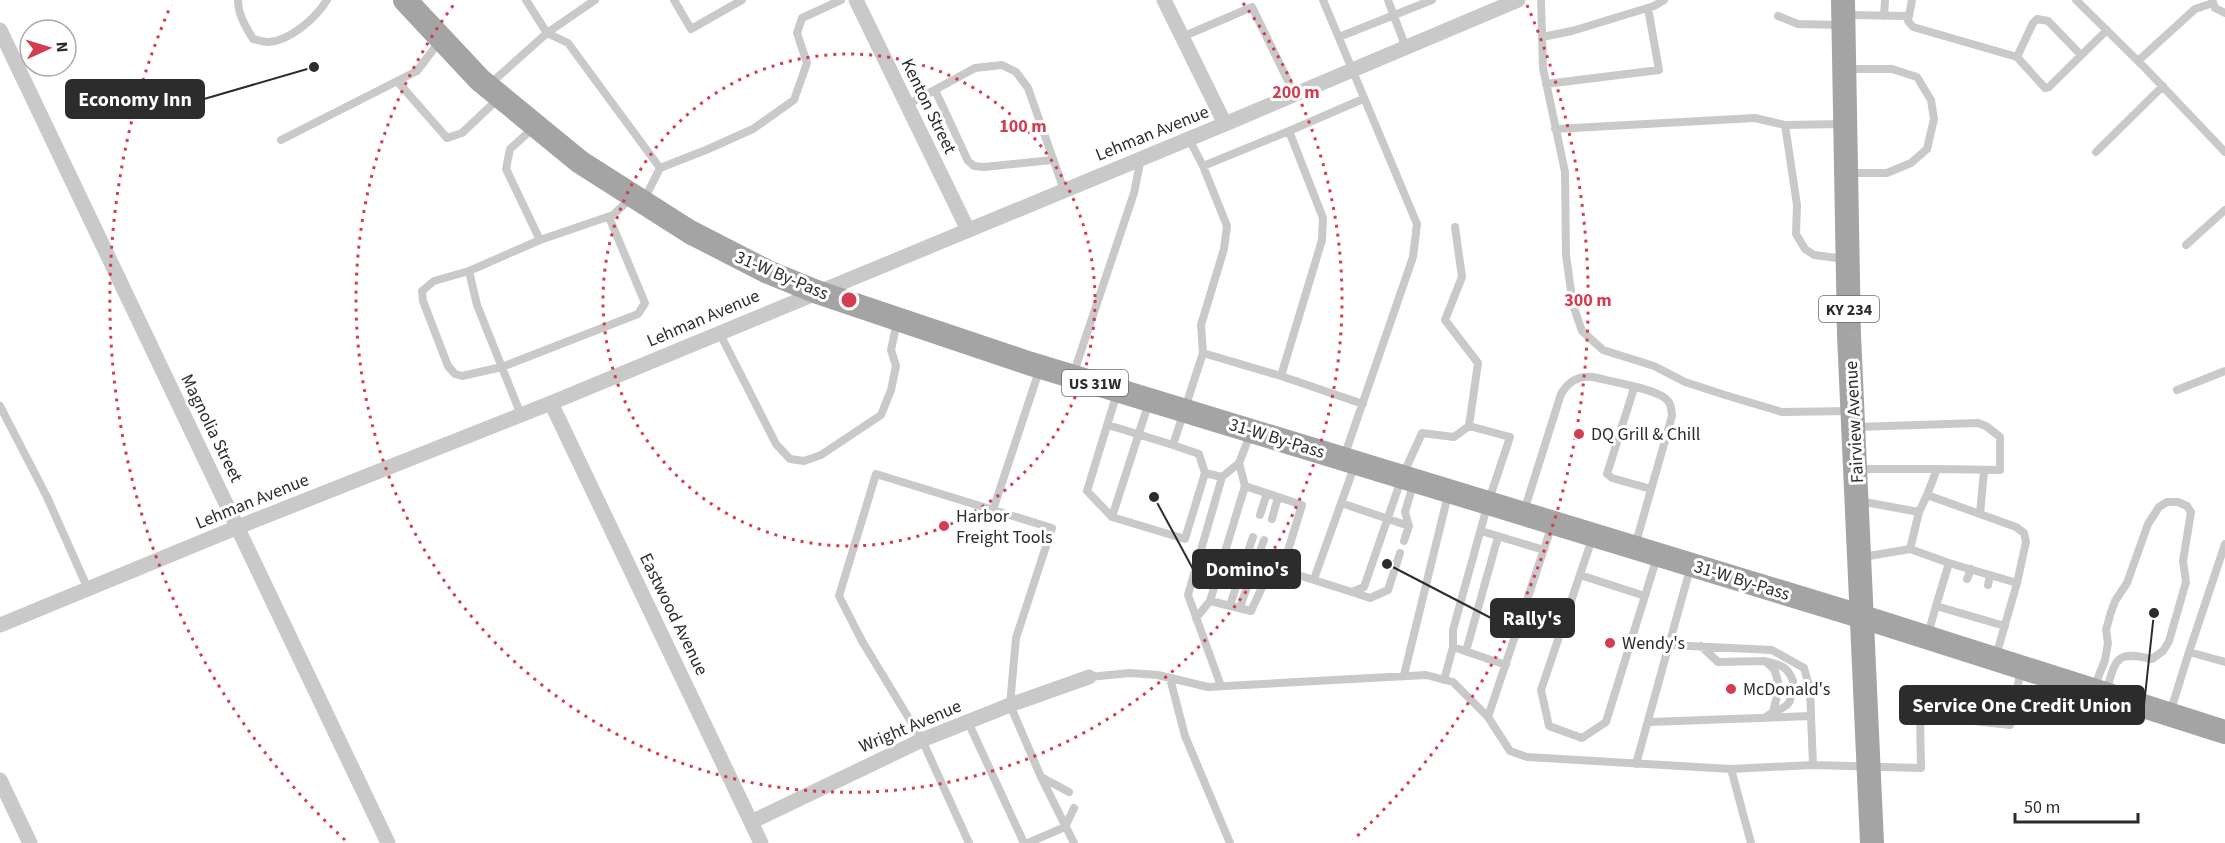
<svg xmlns="http://www.w3.org/2000/svg" width="2225" height="843" viewBox="0 0 2225 843" font-family="'Source Sans 3',sans-serif">
  <style>
    .lines { fill: none; stroke-linecap: round; stroke-linejoin: round }
    .service { stroke: #c9c9c9; stroke-width: 8 }
    .minor { stroke: #c9c9c9; stroke-width: 15 }
    .primary { stroke: #a4a4a4; stroke-width: 24 }
    .ring { fill: none; stroke: #d43c50; stroke-width: 3; stroke-dasharray: 3 6 }
    .poi-dot { fill: #d43c50; stroke: #fff; stroke-width: 2 }
    .labels { text-anchor: middle; stroke-width: 6; stroke-linejoin: round; paint-order: stroke }
    .shield { fill: #fff; stroke: #6b6b6b; stroke-width: 1.5 }
    .shield-label { font-size: 16px; font-weight: bold; fill: #2c2c2c }
    .street-label { font-size: 18px; fill: #2c2c2c; stroke: #fff }
    .poi-label { font-size: 18px; fill: #2c2c2c; stroke: #fff; text-anchor: start }
    .centre { fill: #d43c50; stroke: #fff; stroke-width: 3 }
    .ring-label { font-size: 18px; text-anchor: middle; font-weight: bold; fill: #d43c50; stroke: #fff; stroke-width: 6; stroke-linejoin: round; paint-order: stroke }
    .leader { fill: none; stroke: #2c2c2c; stroke-width: 2 }
    .callout-dot { fill: #2c2c2c; stroke: #fff; stroke-width: 2 }
    .callout { fill: #2c2c2c; stroke: #2c2c2c; stroke-width: 2 }
    .callout-label { font-size: 20px; text-anchor: middle; font-weight: bold; fill: #fff }
  </style>
  <rect width="100%" height="100%" fill="#fff"/>
  <g class="lines">
    <path class="service" d="M238,0C238,15 246,27 253,39C258,40 263,42 268,42C290,41 316,18 327,0
      M674,0L691,29L742,0
      M1323,0L1417,224L1413,257L1344,457
      M1388,0L1406,48
      M1541,0L1543,68L1565,172L1566,255L1573,305L1582,331L1603,350L1654,366L1685,382L1725,395L1782,412L1851,411
      M1912,0L1908,21L1913,27L2017,57L2045,88L2049,87L2107,30
      M2076,0L2146,69L2225,152
      M2212,0L2215,8L2225,13
      M1847,15L1908,16
      M1778,16L1798,24L1842,25
      M1884,16L1885,0
      M547,33L568,43L660,168
      M547,33L595,0
      M1182,37L1252,7L1295,95
      M1339,37L1432,0
      M1542,37L1572,31L1654,6L1664,0
      M2017,57L2033,23L2037,19L2048,21L2081,55
      M2138,61L2195,9L2213,3
      M1848,69H1892L1917,77L1931,100L1934,119L1927,149L1911,163L1887,173H1850
      M397,81L447,138L462,133L499,98
      M490,84L547,33L526,0
      M1546,84L1659,70L1648,8
      M935,90L968,161L974,166L984,167L1052,160
      M907,105L975,68L1002,65L1016,72L1028,88L1064,190
      M1844,124L1785,125L1797,205L1796,234L1805,249L1814,255L1845,259
      M1555,129L1755,118L1785,125
      M1189,139L1203,166L1289,131
      M281,140L417,71L439,42
      M2096,152L2163,86
      M1203,166L1227,226L1224,249L1201,325L1203,353L1281,376
      M645,198L660,168L706,150L753,129L794,100L807,63L797,33L802,18L841,0
      M540,240L613,215L632,197
      M2186,245L2225,210
      M469,271L434,281L422,291L423,301L448,366L455,374L462,376L502,367L638,314L645,303L609,217
      M719,332L776,444L790,459L804,461L821,455L881,415L891,390L896,366L891,350L897,322
      M1073,375L1134,193L1141,158
      M1634,388L1607,474L1612,478L1651,489
      M2177,390L2225,371
      M1117,393L1087,491L1112,517L1185,539L1205,473L1199,454L1173,445L1203,353
      M1363,404L1281,376L1322,240L1323,218L1289,131L1363,99
      M0,406L47,497L88,589
      M521,415L477,305L469,271L540,240L506,169L510,149L532,129
      M1108,425L1173,445
      M1857,427L1978,423L1986,426L2000,437V470L1937,469L1927,495
      M1857,469H1937
      M1205,473L1222,477
      M1245,486L1302,505L1282,570L1352,592L1364,587L1402,477L1422,433L1454,437L1469,426
      M1859,501L1919,512L1910,549L1863,557
      M1341,503L1409,526
      M993,510L1039,371
      M1524,511L1561,394C1568,382 1578,375 1593,377C1609,381 1656,389 1666,399C1672,403 1671,410 1672,416L1635,546
      M1919,512L1927,495L2016,527L2024,533L2026,542L2017,583
      M1980,514L1984,471
      M1260,515L1267,493
      M1112,517L1149,402
      M1272,519L1278,497
      M1481,531L1544,550
      M1592,539L1541,690L1549,726L1582,738L1606,722L1657,557
      M1404,541L1409,526L1405,512L1413,485
      M1910,549L1949,563L2017,583L1996,656
      M1580,575L1645,596
      M1314,579L1354,467
      M1967,579L1971,569
      M1988,585L1990,575
      M1352,592L1370,598L1388,590L1400,553
      M1210,601L1251,611L1265,581L1282,570
      M1230,605L1253,537
      M1936,606L1949,563
      M1240,607L1264,540
      M1196,618L1210,601L1245,486L1239,463
      M1928,634L1936,606L2005,626
      M1701,646L1718,662L1765,661L1774,669L1778,681
      M1453,647L1506,665
      M1466,651L1498,537
      M2189,652L2225,544
      M1768,662C1781,665 1788,667 1793,681
      M1404,675L1448,495
      M1089,677L1130,673L1158,675L1208,687L1426,675L1453,682L1488,717L1510,751L1527,757L1731,769
      M1170,678L1185,736L1230,843
      M1444,680L1453,647V630L1488,503L1510,437L1469,426L1478,363L1445,320L1462,277L1455,227
      M1221,686L1188,595L1222,477L1239,463L1250,435
      M2094,688L2105,660L2108,643L2106,630L2111,612L2115,601L2127,583L2148,524L2159,507L2167,502H2178L2187,506L2191,512L2183,561L2186,582L2169,641L2163,651L2152,659C2114,650 2116,660 2106,692
      M1773,712C1788,707 1792,703 1792,687
      M2170,713L2189,652L2225,662
      M1811,716L1813,765
      M1488,717L1552,525
      M1764,718L1773,712L1779,688
      M968,722L1024,843
      M1649,722L1811,716L1810,689L1804,668L1772,650L1669,645
      M1636,764L1690,569
      M1043,778L1069,792
      M969,843L922,740L862,641L839,596L876,474L1052,528L1016,638L1010,705L1041,777L1074,843
      M1028,843L1065,827L1074,808
      M1751,843L1731,769L1813,765L1921,768L1920,715L2010,725L2021,669"/>
    <path class="minor" d="M856,0L968,230
      M1164,0L1225,124
      M0,30L388,843
      M551,403L761,843
      M0,625L238,527L551,403L1225,124L1518,0
      M0,780L30,843
      M751,822L922,740L1010,705L1089,677"/>
    <path class="primary" d="M405,0L480,80L580,162L690,232L768,272L817,292L1028,363L1863,617L2225,732
      M1843,0L1849,335L1872,843"/>
  </g>
  <g class="ring">
    <circle cx="849" cy="300" r="246"/>
    <path d="M1243 3A493 493 0 1 1 455 3"/>
    <path d="M345 840A739 739 0 0 1 171 5M1527 5A739 739 0 0 1 1353 840"/>
  </g>
  <g class="poi-dot">
    <circle cx="1579" cy="434" r="6"/>
    <circle cx="944" cy="526" r="6"/>
    <circle cx="1610" cy="643" r="6"/>
    <circle cx="1731" cy="689" r="6"/>
  </g>
  <g class="labels">
    <g class="shield">
      <rect x="1819" y="296" width="60" height="26" rx="4.5"/>
      <rect x="1062" y="370" width="66" height="26" rx="4.5"/>
    </g>
    <g class="shield-label">
      <text x="1849" y="315">KY 234</text>
      <text x="1095" y="389">US 31W</text>
    </g>
    <g class="street-label">
      <text transform="translate(929 106) rotate(64)" y="6">Kenton Street</text>
      <text transform="translate(1152 133) rotate(-22)" y="6">Lehman Avenue</text>
      <text transform="translate(782 275) rotate(23)" y="6">31-W By-Pass</text>
      <text transform="translate(703 318) rotate(-23)" y="6">Lehman Avenue</text>
      <text transform="translate(1854 422) rotate(-93)" y="6">Fairview Avenue</text>
      <text transform="translate(212 428) rotate(64)" y="6">Magnolia Street</text>
      <text transform="translate(1277 438) rotate(17)" y="6">31-W By-Pass</text>
      <text transform="translate(252 501) rotate(-22)" y="6">Lehman Avenue</text>
      <text transform="translate(1742 580) rotate(17)" y="6">31-W By-Pass</text>
      <text transform="translate(674 614) rotate(64)" y="6">Eastwood Avenue</text>
      <text transform="translate(910 726) rotate(-23)" y="6">Wright Avenue</text>
    </g>
    <g class="poi-label">
      <text x="1591" y="440">DQ Grill &amp; Chill</text>
      <text x="956" y="522">Harbor<tspan x="956" dy="21">Freight Tools</tspan></text>
      <text x="1622" y="649">Wendy's</text>
      <text x="1743" y="695">McDonald's</text>
    </g>
  </g>
  <circle cx="849" cy="300" r="9" class="centre"/>
  <g class="ring-label">
    <text x="1296" y="98">200 m</text>
    <text x="1023" y="132">100 m</text>
    <text x="1588" y="306">300 m</text>
  </g>
  <path class="leader" d="M314 67L204 99M1154 497L1193 569M1387 564L1491 618M2154 613L2144 705"/>
  <g class="callout-dot">
    <circle cx="314" cy="67" r="6"/>
    <circle cx="1154" cy="497" r="6"/>
    <circle cx="1387" cy="564" r="6"/>
    <circle cx="2154" cy="613" r="6"/>
  </g>
  <g class="callout">
    <rect x="66" y="80" width="138" height="38" rx="6"/>
    <rect x="1193" y="550" width="107" height="38" rx="6"/>
    <rect x="1491" y="599" width="83" height="38" rx="6"/>
    <rect x="1900" y="686" width="244" height="38" rx="6"/>
  </g>
  <g class="callout-label">
    <text x="135" y="106">Economy Inn</text>
    <text x="1247" y="576">Domino's</text>
    <text x="1532" y="625">Rally's</text>
    <text x="2022" y="712">Service One Credit Union</text>
  </g>
  <g transform="translate(48 48) rotate(86)"><circle r="28" fill="#ffffff" stroke="#ababab" stroke-width="1.5"/>
  <path d="M0-4.5L10 22L0 15L-10 22Z" fill="#d43c50"/>
  <text y="-9" font-size="16" font-weight="bold" text-anchor="middle" fill="#2c2c2c">N</text>
  </g>
  <path d="M2015 813v9h123v-9" fill="none" stroke="#2c2c2c" stroke-width="3"/>
  <text x="2024" y="813" font-size="18" fill="#2c2c2c" stroke="#ffffff" stroke-width="4.5" paint-order="stroke">50 m</text>
</svg>
